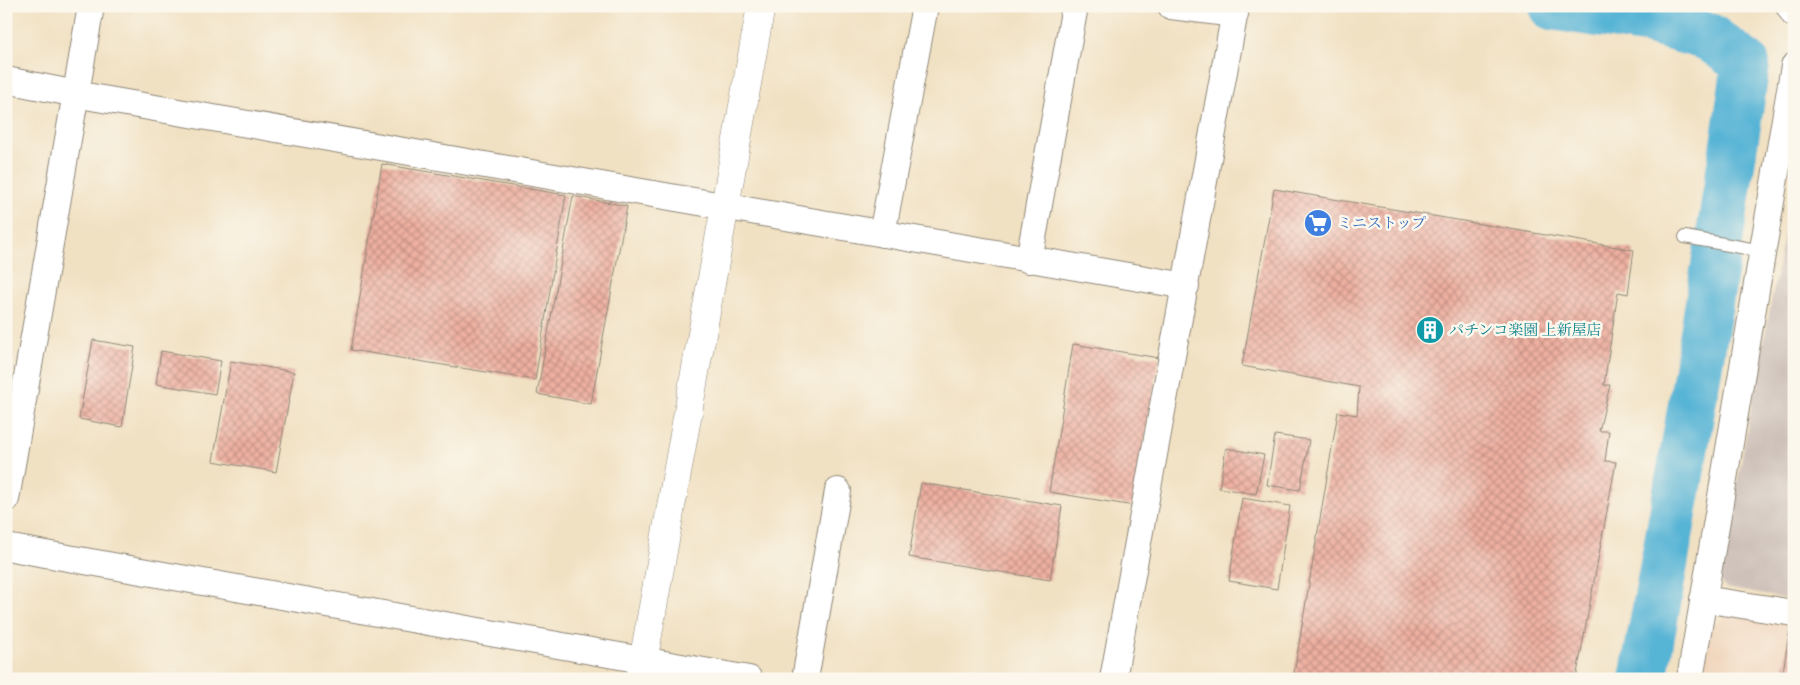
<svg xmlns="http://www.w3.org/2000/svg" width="1800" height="685" viewBox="0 0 1800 685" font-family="'IM FELL Great Primer','Noto Serif JP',serif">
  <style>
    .built { fill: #f0d5bc }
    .industrial { fill: #cec1b9 }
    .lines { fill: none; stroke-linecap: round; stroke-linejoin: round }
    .river { stroke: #57b4d5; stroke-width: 48 }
    .building { fill: url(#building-cross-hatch) }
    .service-casing { stroke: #8e8677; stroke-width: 14 }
    .minor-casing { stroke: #8e8677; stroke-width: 28 }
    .tertiary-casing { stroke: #8e8677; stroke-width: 29 }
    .service { stroke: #fff; stroke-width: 12 }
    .minor { stroke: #fff; stroke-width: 26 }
    .tertiary { stroke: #fff; stroke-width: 28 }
    .labels { text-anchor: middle; stroke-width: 5; stroke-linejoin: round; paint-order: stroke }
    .shop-label { font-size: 15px; fill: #366cbe; stroke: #fbf7ec; text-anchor: start }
    .culture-label { font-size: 15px; fill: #0d838f; stroke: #fbf7ec; text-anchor: start }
  </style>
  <defs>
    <pattern id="building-cross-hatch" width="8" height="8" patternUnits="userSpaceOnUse" patternTransform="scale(1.25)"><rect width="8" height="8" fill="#eeb0a1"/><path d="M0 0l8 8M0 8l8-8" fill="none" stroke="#c18f83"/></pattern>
  </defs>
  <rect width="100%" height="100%" fill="#fbf7ec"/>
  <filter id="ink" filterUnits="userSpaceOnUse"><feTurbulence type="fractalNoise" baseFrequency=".02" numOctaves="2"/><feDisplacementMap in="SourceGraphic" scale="10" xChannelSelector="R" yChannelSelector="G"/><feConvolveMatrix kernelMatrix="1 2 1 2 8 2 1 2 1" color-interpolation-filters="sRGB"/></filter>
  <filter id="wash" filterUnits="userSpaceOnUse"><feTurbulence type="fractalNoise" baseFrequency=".0096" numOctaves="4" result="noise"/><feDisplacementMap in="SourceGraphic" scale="20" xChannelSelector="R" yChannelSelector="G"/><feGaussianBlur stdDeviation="1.12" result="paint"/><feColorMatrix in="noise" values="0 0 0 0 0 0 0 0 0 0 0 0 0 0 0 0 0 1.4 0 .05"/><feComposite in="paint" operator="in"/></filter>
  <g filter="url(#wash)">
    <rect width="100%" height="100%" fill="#f1e1c3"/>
    <path class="built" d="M1732,613L1794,624V679H1704L1711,626Z"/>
    <path class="industrial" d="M1794,182V600L1726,588L1719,579Z"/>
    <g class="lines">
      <path class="river" d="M1552,6L1651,21L1709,37L1746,64C1716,270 1681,475 1643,679"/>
    </g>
    <g id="blocks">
      <path class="building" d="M382,164L566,195L535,380L351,350Z
        M1274,189L1634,250L1628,294L1618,292L1604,385H1610L1599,431H1609L1605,461L1616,462L1576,679H1293L1338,412L1357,415L1359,387L1242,366Z
        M573,196L627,206L591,404L537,394Z
        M93,340L135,347L122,427L79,419Z
        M1073,344L1159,358L1134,506L1049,492Z
        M161,351L221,361L215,394L156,384Z
        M231,361L294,372L276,472L213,461Z
        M1275,435L1309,440L1300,490L1267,485Z
        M1226,448L1264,455L1256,494L1219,488Z
        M921,483L1062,506L1050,580L909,557Z
        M1242,498L1290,506L1277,589L1229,581Z
        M1790,627L1794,628V679H1782Z"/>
    </g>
  </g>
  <g filter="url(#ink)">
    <use href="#blocks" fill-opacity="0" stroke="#8e8677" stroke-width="1"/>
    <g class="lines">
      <defs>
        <path id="service" d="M1685,237L1762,251"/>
        <path id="minor" d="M1171,6L1235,14
          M1789,6L1794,14
          M6,80L97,98L1186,286
          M882,234L925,6
          M1029,260L1075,6
          M6,499L91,6
          M6,547L749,679
          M1703,599L1794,613
          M805,679L838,491
          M1113,679L1236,6
          M1690,679L1794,66"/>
        <path id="tertiary" d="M640,679L761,6"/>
      </defs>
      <use href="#service" class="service-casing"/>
      <use href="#minor" class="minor-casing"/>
      <use href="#tertiary" class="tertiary-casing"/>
      <use href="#service" class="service"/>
      <use href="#minor" class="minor"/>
      <use href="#tertiary" class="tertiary"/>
    </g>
  </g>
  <defs>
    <symbol id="supermarket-disc" viewBox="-11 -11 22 22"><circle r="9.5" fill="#3f7fe0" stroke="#fbf7ec"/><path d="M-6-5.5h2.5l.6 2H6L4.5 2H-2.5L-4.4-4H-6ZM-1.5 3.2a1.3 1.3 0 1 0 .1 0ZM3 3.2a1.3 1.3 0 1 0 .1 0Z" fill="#fff"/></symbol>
    <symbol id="building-disc" viewBox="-11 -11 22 22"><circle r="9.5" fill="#0f9aa8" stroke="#fbf7ec"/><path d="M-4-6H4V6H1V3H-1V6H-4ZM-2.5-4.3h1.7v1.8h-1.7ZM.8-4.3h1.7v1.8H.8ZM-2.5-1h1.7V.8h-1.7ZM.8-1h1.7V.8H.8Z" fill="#fff"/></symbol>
  </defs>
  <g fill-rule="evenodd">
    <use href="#supermarket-disc" x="1302" y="207" width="32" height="32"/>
    <use href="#building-disc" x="1414" y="314" width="32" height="32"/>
  </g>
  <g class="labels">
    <g class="shop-label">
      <text x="1337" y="228">ミニストップ</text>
    </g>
    <g class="culture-label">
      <text x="1449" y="335">パチンコ楽園 上新屋店</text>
    </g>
  </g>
  <rect width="1800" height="685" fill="none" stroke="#fbf7ec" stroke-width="25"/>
</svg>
